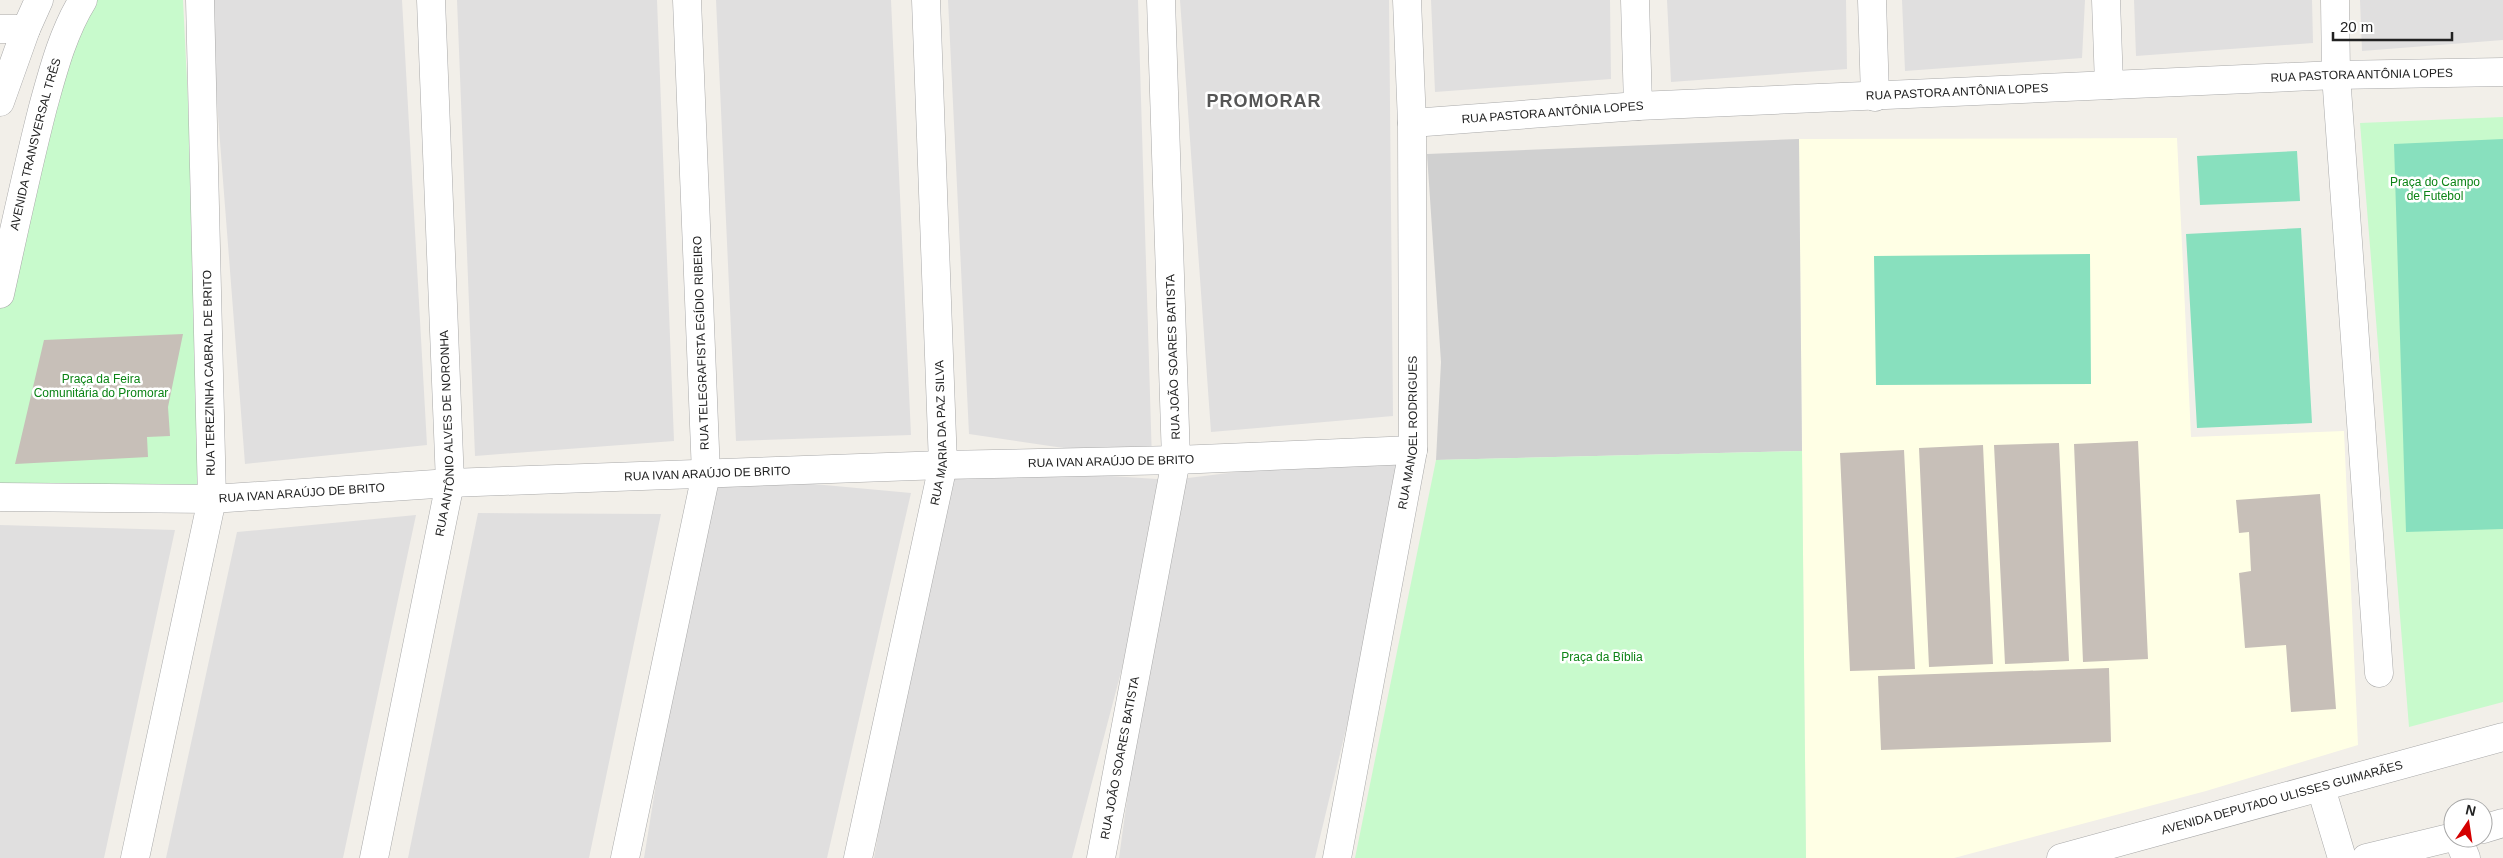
<svg xmlns="http://www.w3.org/2000/svg" width="2503" height="858" viewBox="0 0 2503 858" font-family="Helvetica,sans-serif">
  <style>
    .residential { fill: #e0dfdf }
    .education { fill: #ffffe5 }
    .religious { fill: #d0d0d0 }
    .park { fill: #c8facc }
    .pitch { fill: #88e0be }
    .building { fill: #c7bfb8 }
    .lines { fill: none; stroke-linecap: round; stroke-linejoin: round }
    .minor-casing { stroke: #a9a9a9; stroke-width: 29 }
    .tertiary-casing { stroke: #a9a9a9; stroke-width: 29 }
    .minor { stroke: #fff; stroke-width: 28 }
    .tertiary { stroke: #fff; stroke-width: 28 }
    .labels { text-anchor: middle; stroke-width: 5; stroke-linejoin: round; paint-order: stroke }
    .street-label { font-size: 12px; fill: #222; stroke: #fff }
    .park-label { font-size: 12px; fill: #0c8416; stroke: #fff }
    .district-label { font-size: 18px; font-weight: bold; letter-spacing: 1px; fill: #555; stroke: #fff }
  </style>
  <rect width="100%" height="100%" fill="#f2efe9"/>
  <path class="residential" d="M209,0H402L427,445L245,464Z
    M457,0H657L674,441L475,456Z
    M716,0H891L911,435L736,441Z
    M948,0H1138L1152,461L969,434Z
    M1180,0H1389L1393,416L1211,432Z
    M1431,0H1610L1611,79L1435,92Z
    M1667,0H1846L1847,69L1671,82Z
    M1902,0H2085L2082,58L1905,71Z
    M2134,0H2312L2313,43L2136,56Z
    M2360,0H2503V40L2362,51Z
    M1413,450L1315,858H1119L1170,486L1072,858H874L943,465L1172,480Z
    M706,474L911,493L827,858H644Z
    M478,513L661,514L589,858H408Z
    M416,515L343,858H166L237,532Z
    M0,525L175,530L104,858H0Z"/>
  <path class="education" d="M2177,138L2191,437L2344,431L2358,745L2206,791L1954,858H1806L1799,139Z"/>
  <path class="religious" d="M1799,139L1802,451L1436,460L1441,362L1427,154Z"/>
  <path class="park" d="M88,0H183L207,492L0,486V309L54,76Z
    M2503,117V702L2409,727L2360,123Z
    M1802,451L1806,858H1355L1436,460Z"/>
  <path class="pitch" d="M2503,139V529L2406,532L2394,144Z
    M2297,151L2300,201L2200,205L2197,156Z
    M2301,228L2312,423L2197,428L2186,234Z
    M2090,254L2091,384L1876,385L1874,256Z"/>
  <path class="building" d="M183,334L168,407L170,436L147,437L148,457L15,464L44,340Z
    M2138,441L2148,659L2083,662L2074,444Z
    M2059,443L2069,661L2005,664L1994,445Z
    M1983,445L1993,664L1929,667L1919,448Z
    M1904,450L1915,669L1850,671L1840,453Z
    M2320,494L2336,709L2291,712L2286,645L2245,648L2239,573L2251,571L2249,532L2239,533L2236,500Z
    M2109,668L2111,742L1881,750L1878,676Z"/>
  <g class="lines">
    <defs>
      <g id="minor">
        <path d="M1635,0L1638,106"/>
        <path d="M1872,0L1875,97"/>
        <path d="M2106,0L2109,85"/>
        <path d="M2335,0L2336,75L2379,673"/>
        <path d="M0,29H26"/>
        <path id="s1" d="M1412,123L1638,106L2336,75L2503,72"/>
        <path id="s2" d="M0,497L212,499L450,483L943,465L1176,460L1413,450"/>
        <path d="M2458,838L2466,858"/>
        <path d="M135,858L212,499L200,0"/>
        <path id="s3" d="M374,858L450,483L431,0"/>
        <path d="M625,858L706,474L687,0"/>
        <path id="s4" d="M858,858L943,465L926,0"/>
        <path id="s5" d="M1101,858L1176,460L1161,0"/>
        <path id="s6" d="M1337,858L1413,450L1412,123L1407,0"/>
      </g>
      <g id="tertiary">
        <path d="M0,102L26,29L39,0"/>
        <path id="s7" d="M0,294C14,231 27,169 43,107C53,71 63,32 83,0"/>
        <path d="M2321,788L2342,858"/>
        <path d="M2483,829L2503,823"/>
        <path id="s8" d="M2061,858L2503,737"/>
        <path d="M2366,858L2453,837"/>
      </g>
    </defs>
    <use href="#minor" class="minor-casing"/>
    <use href="#tertiary" class="tertiary-casing"/>
    <use href="#minor" class="minor"/>
    <use href="#tertiary" class="tertiary"/>
  </g>
  <g class="labels">
    <g class="street-label">
      <text dy="4" stroke="none"><textPath href="#s1" startOffset="951">RUA PASTORA ANTÔNIA LOPES</textPath></text>
      <text dy="4" stroke="none"><textPath href="#s1" startOffset="546">RUA PASTORA ANTÔNIA LOPES</textPath></text>
      <text dy="4" stroke="none"><textPath href="#s1" startOffset="141">RUA PASTORA ANTÔNIA LOPES</textPath></text>
      <text dy="4" stroke="none"><textPath href="#s7" startOffset="154">AVENIDA TRANSVERSAL TRÊS</textPath></text>
      <text transform="translate(701 343) rotate(-92)" y="4">RUA TELEGRAFISTA EGÍDIO RIBEIRO</text>
      <text transform="translate(1173 357) rotate(-92)" y="4">RUA JOÃO SOARES BATISTA</text>
      <text transform="translate(209 373) rotate(-91)" y="4">RUA TEREZINHA CABRAL DE BRITO</text>
      <text dy="4" stroke="none"><textPath href="#s3" startOffset="432">RUA ANTÔNIO ALVES DE NORONHA</textPath></text>
      <text dy="4" stroke="none"><textPath href="#s6" startOffset="432">RUA MANOEL RODRIGUES</textPath></text>
      <text dy="4" stroke="none"><textPath href="#s4" startOffset="434">RUA MARIA DA PAZ SILVA</textPath></text>
      <text dy="4" stroke="none"><textPath href="#s2" startOffset="1112">RUA IVAN ARAÚJO DE BRITO</textPath></text>
      <text dy="4" stroke="none"><textPath href="#s2" startOffset="708">RUA IVAN ARAÚJO DE BRITO</textPath></text>
      <text dy="4" stroke="none"><textPath href="#s2" startOffset="302">RUA IVAN ARAÚJO DE BRITO</textPath></text>
      <text dy="4" stroke="none"><textPath href="#s5" startOffset="102">RUA JOÃO SOARES BATISTA</textPath></text>
      <text dy="4" stroke="none"><textPath href="#s8" startOffset="229">AVENIDA DEPUTADO ULISSES GUIMARÃES</textPath></text>
    </g>
    <g class="park-label">
      <text x="2435" y="186">Praça do Campo<tspan x="2435" dy="14">de Futebol</tspan></text>
      <text x="101" y="383">Praça da Feira<tspan x="101" dy="14">Comunitária do Promorar</tspan></text>
      <text x="1602" y="661">Praça da Bíblia</text>
    </g>
    <g class="district-label">
      <text x="1264" y="107">PROMORAR</text>
    </g>
  </g>
  <g transform="translate(2468 823) rotate(13)"><circle r="24" fill="#ffffff" stroke="#a7a7a7"/>
  <path d="M0-4L9 19L0 12L-9 19Z" fill="#d40000"/>
  <text y="-8" font-size="14" font-weight="bold" text-anchor="middle" fill="#222222">N</text>
  </g>
  <path d="M2333 32v8h119v-8" fill="none" stroke="#222222" stroke-width="2.5"/>
  <text x="2340" y="32" font-size="15" fill="#222222" stroke="#ffffff" stroke-width="4" paint-order="stroke">20 m</text>
</svg>
